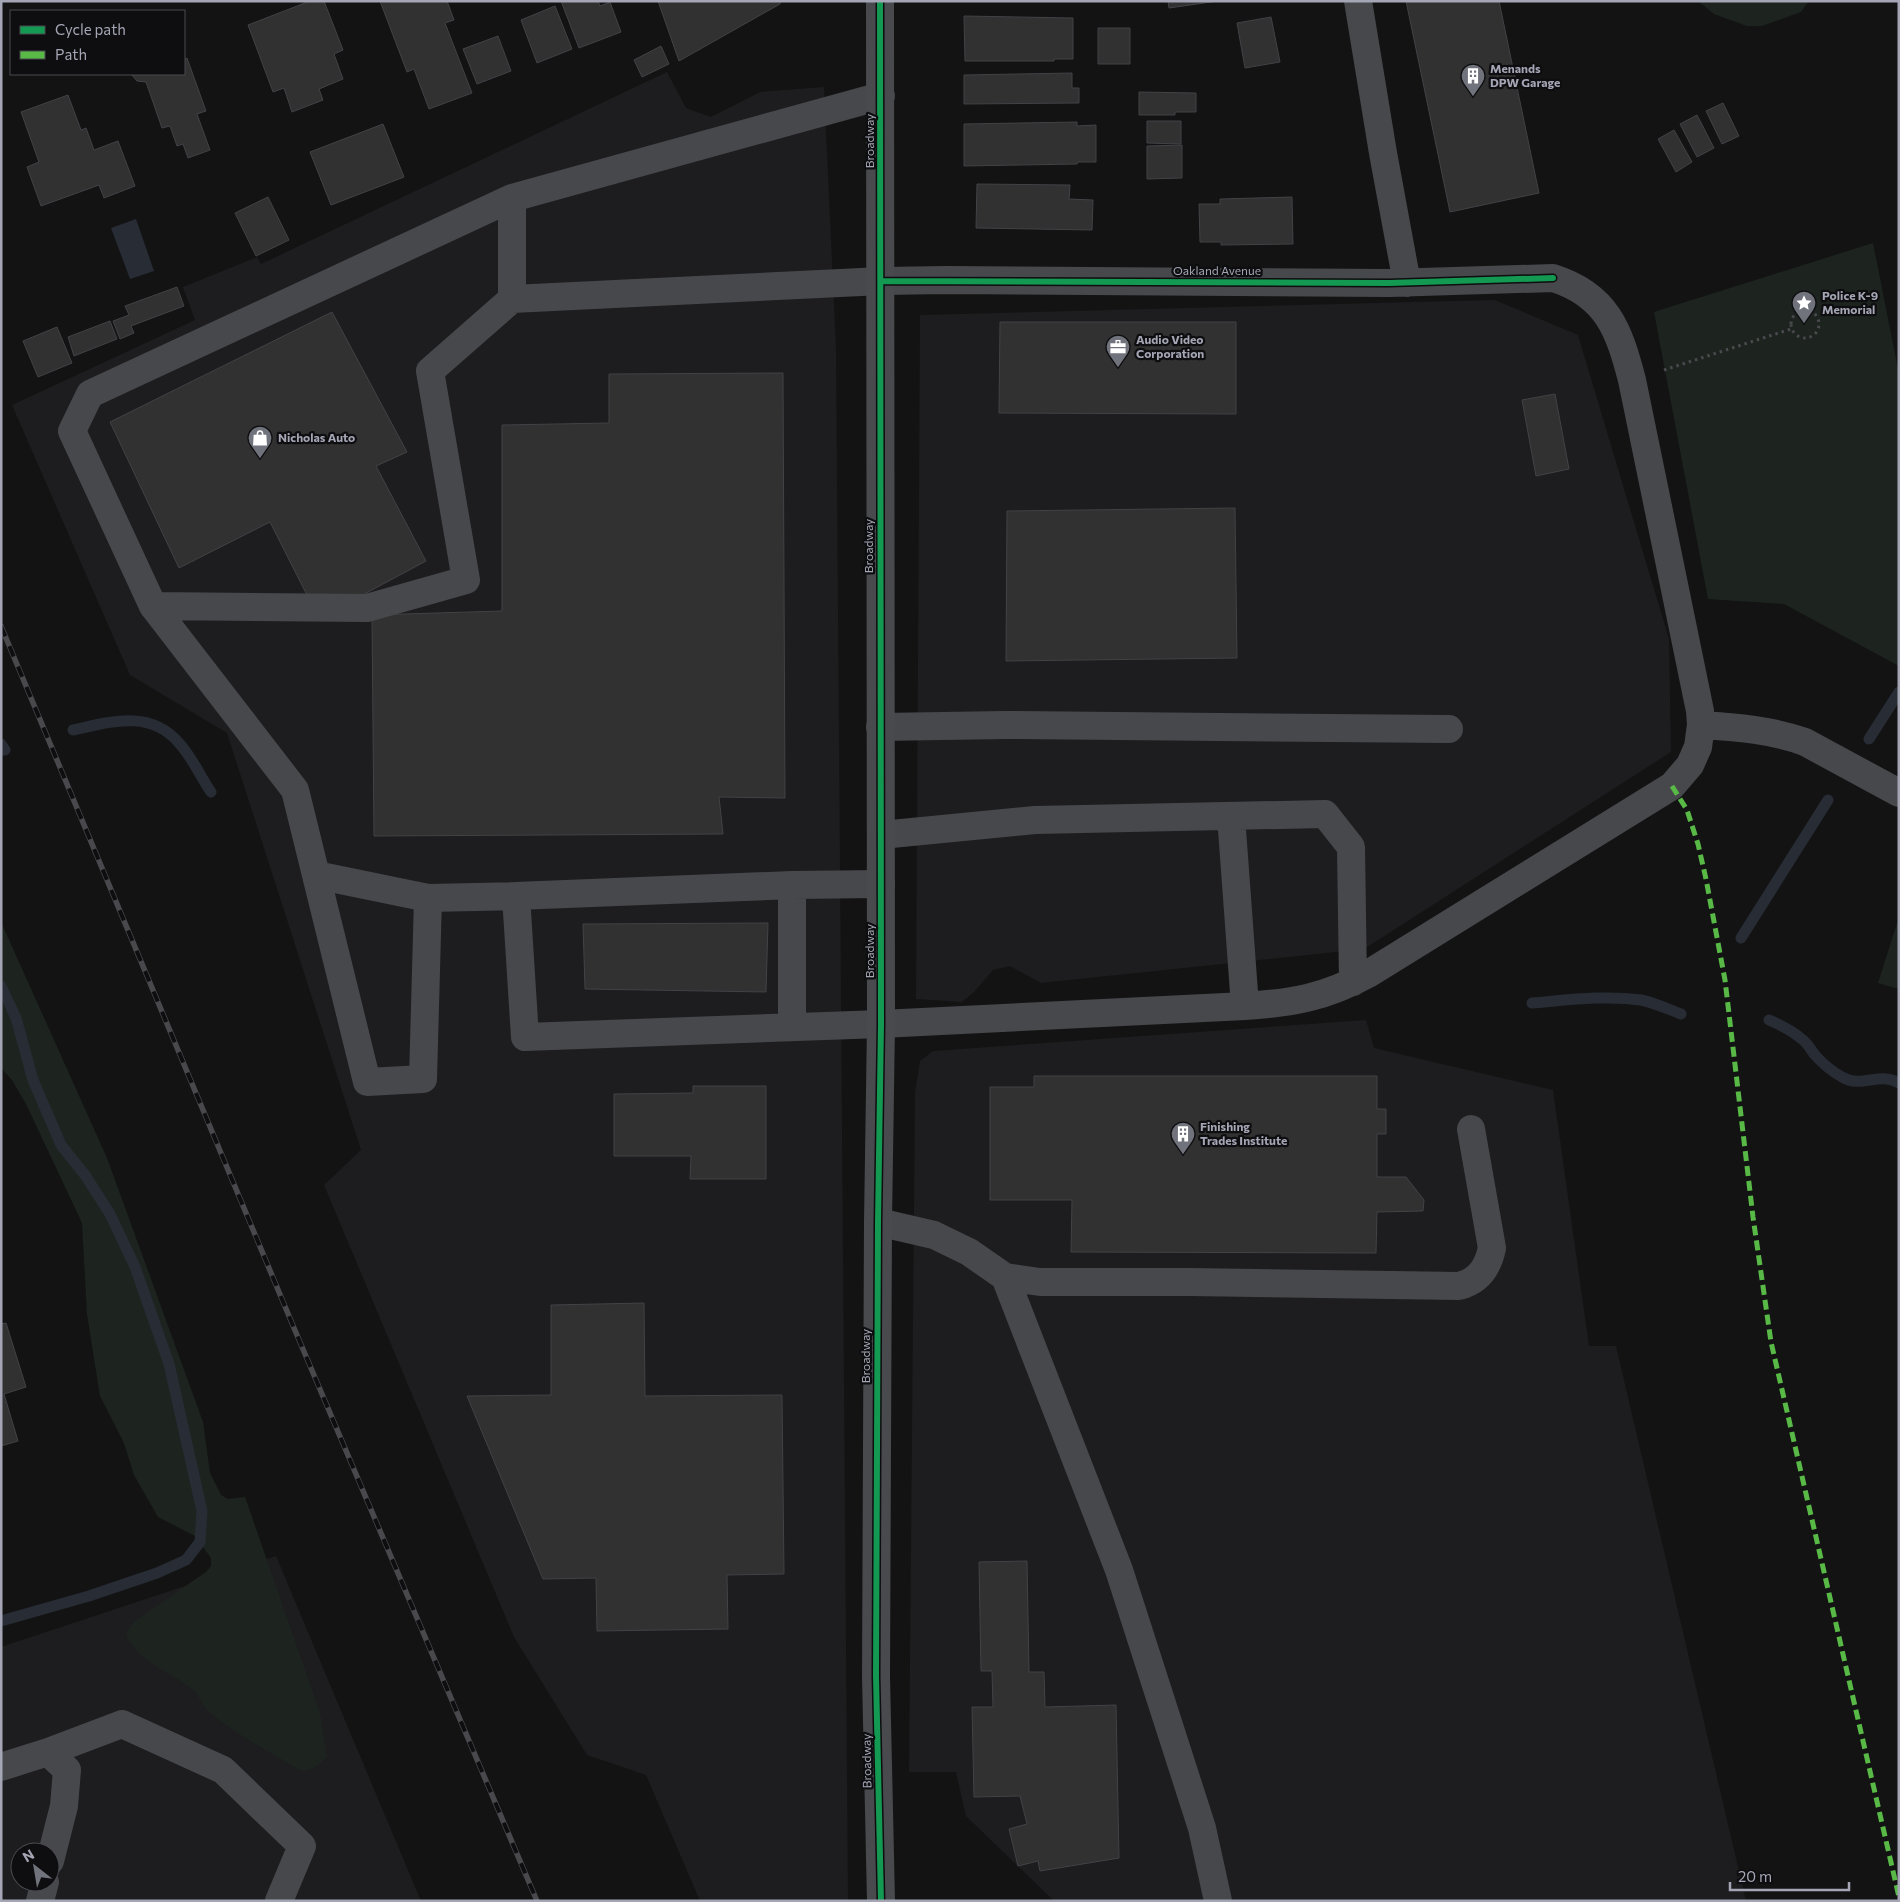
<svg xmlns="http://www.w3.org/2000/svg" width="1900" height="1902" viewBox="0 0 1900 1902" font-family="Commissioner,sans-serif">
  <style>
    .built { fill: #1d1d1f; fill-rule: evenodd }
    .green { fill: #1d241f }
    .water { fill: #272c35 }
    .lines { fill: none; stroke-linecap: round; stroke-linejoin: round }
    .stream { stroke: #272c35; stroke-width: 11 }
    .building { fill: #313132; stroke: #424247 }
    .path { stroke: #49494e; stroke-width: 3; stroke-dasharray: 2.5 4; stroke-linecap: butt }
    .minor { stroke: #47484c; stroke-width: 28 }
    .major { stroke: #494a4e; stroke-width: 28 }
    .rail-casing { stroke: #48484d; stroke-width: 5.5 }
    .rail { stroke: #0e0d0f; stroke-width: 4; stroke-dasharray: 11; stroke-linecap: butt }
    .quiet { stroke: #58b947; stroke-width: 5; stroke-dasharray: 10 5; stroke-linecap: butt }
    .cycleway-casing { stroke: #0e0d0f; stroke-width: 9 }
    .cycleway { stroke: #139951; stroke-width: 6 }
    .labels { text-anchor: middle; stroke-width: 4.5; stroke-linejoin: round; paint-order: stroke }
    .poi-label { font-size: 12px; font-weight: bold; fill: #a4a6b5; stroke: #0e0d0f; text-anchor: start }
    .street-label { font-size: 12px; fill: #a4a6b5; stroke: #0e0d0f }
  </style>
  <rect width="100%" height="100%" fill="#131313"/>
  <path class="built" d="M667,72L686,108L711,117L760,92L824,87L836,349L848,1901H700L646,1775L587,1755L514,1637L324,1185L361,1150L227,733L130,675L12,405L195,320L183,287L257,257L261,264Z
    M1495,300L1578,335L1669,639L1671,752L1364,949L1041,983L1010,966L993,970L974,992L962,1002L916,999L920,315Z
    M1366,1020L1374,1048L1553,1090L1589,1346H1616L1746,1901H1054L966,1816L956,1772H909L915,1092L920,1061L933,1051Z
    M276,1556L421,1901H1V1647ZM20,1852H50V1882H20Z"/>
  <path class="green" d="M1698,1H1809L1801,12L1762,26H1747L1714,14Z
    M1873,243L1899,374V666L1784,604L1708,599L1654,312Z
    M1899,917V989L1878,983Z
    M1,922L107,1158L203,1422L210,1473L221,1495L228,1499L245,1497L320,1713L327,1757C316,1766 310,1774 296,1768C267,1750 235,1734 209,1712C201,1705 200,1694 191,1688C169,1671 138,1662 126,1635L130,1627L135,1621L206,1572L211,1566V1558L195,1536L158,1517L134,1475L124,1443L100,1396L87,1314L82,1223L26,1104L12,1080L1,1068Z"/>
  <path class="water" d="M136,219L154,271L130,279L111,228Z"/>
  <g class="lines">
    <path class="stream" d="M73,730C110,722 150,709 179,743C192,757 200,776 211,792
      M1869,739L1899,692
      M1,744L5,750H1
      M1741,938L1828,800
      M1,986L16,1018L33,1080L61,1145L85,1175L110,1214L135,1267L169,1364L202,1511L200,1542L186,1560L157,1573L89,1596L1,1621
      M1532,1003C1568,1000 1605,995 1641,1000C1655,1003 1668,1009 1681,1014
      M1769,1020C1781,1025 1793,1031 1803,1040C1808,1044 1811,1050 1815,1055C1822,1063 1833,1072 1842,1077C1862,1089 1879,1071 1899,1083"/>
  </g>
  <path class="building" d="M310,1H324L343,50L334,54L343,79L319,89L323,100L292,112L284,88L273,92L248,25Z
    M380,1H447L454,20L445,23L472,93L429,109L414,69L407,72Z
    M561,1H598L600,6L610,2L621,32L579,48Z
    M658,1H780V4L679,61Z
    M1168,1H1218L1169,8Z
    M1406,1H1499L1539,193L1450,212Z
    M555,6L572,49L537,63L521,20Z
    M964,16L1073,18V59H1054V61H965Z
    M1271,17L1280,62L1245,68L1237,23Z
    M1098,28H1130V64H1098Z
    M498,36L511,71L477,84L463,49Z
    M661,46L669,64L642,77L634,60Z
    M187,58L206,111L197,114L210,150L188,158L183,144L177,146L170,126L162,128L146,82L137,81L131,74H184V60Z
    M1072,73V88H1079V103L964,104V75Z
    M1139,92L1196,93V112H1175V115H1139Z
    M68,95L81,130L86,128L94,150L118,141L135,186L104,198L99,185L41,206L27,167L39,162L21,112Z
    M1723,103L1739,136L1722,144L1706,111Z
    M1697,115L1714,148L1697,157L1680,124Z
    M1147,121H1181V144L1147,143Z
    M1077,122V126L1096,125V162H1078L1077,164L964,166V124Z
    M383,124L404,177L331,205L310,152Z
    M1674,130L1692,162L1676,172L1658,139Z
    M1182,145V178L1147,179V146Z
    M977,184L1070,185L1069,199L1093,200L1092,230L976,228Z
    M268,197L289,240L256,256L235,213Z
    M1292,197L1293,244L1221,245V242H1200L1199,204H1220V199Z
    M177,287L184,306L131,326L134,333L120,339L113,321L129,315L125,306Z
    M332,312L407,452L376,466L426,561L355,599H309L270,522L179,568L110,422Z
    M110,321L117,339L74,356L68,337Z
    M1000,322H1236V414L999,413Z
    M57,327L72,363L38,377L23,341Z
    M783,373L785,798L719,797L723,834L374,836L372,615L502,611V425L609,423V374Z
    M1555,394L1569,469L1536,476L1522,400Z
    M1235,508L1237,658L1006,661L1007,511Z
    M768,923L766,992L585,989L583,924Z
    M1034,1076H1377V1109H1386V1134H1377V1177H1406L1424,1200L1423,1211L1377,1212L1376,1253L1071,1252L1072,1200H990V1087H1034Z
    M693,1086H766V1179H690L691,1156H614V1094L693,1093Z
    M644,1303L645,1396L782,1395L784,1574L727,1575L728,1629L597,1631L596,1578L543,1579L467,1396L551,1395V1305Z
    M6,1323L26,1387L4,1394L18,1441L1,1446V1324Z
    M1027,1561L1029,1672H1044L1045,1707L1116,1705L1119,1858L1040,1871L1038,1861L1018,1866L1009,1829L1027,1824L1020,1796L974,1797L972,1707H993L992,1671H981L979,1562Z"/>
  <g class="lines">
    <path class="path" d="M1791 324a14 14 0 1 1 28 0a14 14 0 1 1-28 0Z
      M1664,370L1791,329"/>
    <path class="minor" d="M1358,1L1383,153L1407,283
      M512,299L430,371L466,580L367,608L153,606L72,431L90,394L512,198
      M153,606L295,790L367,1082L423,1079L428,898L516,896
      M1701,725C1737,727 1771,730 1805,742L1899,793
      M880,727L1005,725L1449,729
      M1231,816L1245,1006
      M881,835L1035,820L1325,814L1351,847L1353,982
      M316,875L428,898
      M881,884L792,885L516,896L525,1037L881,1024L1245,1006C1293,1003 1326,997 1368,974L1672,786L1690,765L1698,747L1701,725L1700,711L1632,380C1619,330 1607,295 1553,278L1389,283L947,280L882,281L512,299V198L881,96
      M792,1027V885
      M878,1222L934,1235L969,1252L1005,1277L1040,1282H1190L1459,1286C1479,1281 1488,1267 1492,1248L1471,1129
      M1005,1277L1119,1570L1202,1828L1218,1901
      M48,1752L122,1724L223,1770L302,1846L279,1901
      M1,1767L48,1752L67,1770L64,1806L50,1861
      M40,1901L45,1882"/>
    <path class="major" d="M880,1L881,1024L878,1222L876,1676L881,1901"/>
    <defs>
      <path id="rail" d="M1,626L294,1328L537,1901"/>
    </defs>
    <use href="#rail" class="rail-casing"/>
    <use href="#rail" class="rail"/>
    <path class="quiet" d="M1672,786L1687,810L1698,844L1706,879L1725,980L1753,1217L1771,1342L1899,1897"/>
    <defs>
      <path id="cycleway" d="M880,1L881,1024L878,1222L876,1676L881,1901
        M882,281L1389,283L1553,278"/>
    </defs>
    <use href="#cycleway" class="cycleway-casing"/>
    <use href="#cycleway" class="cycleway"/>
  </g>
  <defs>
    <symbol id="building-pin" viewBox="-11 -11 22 30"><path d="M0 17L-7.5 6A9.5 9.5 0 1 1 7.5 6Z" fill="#71737c" stroke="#0e0d0f"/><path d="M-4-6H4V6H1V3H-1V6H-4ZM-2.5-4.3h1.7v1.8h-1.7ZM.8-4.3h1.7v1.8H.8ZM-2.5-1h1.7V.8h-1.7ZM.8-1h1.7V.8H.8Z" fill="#fff"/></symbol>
    <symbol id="sight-pin" viewBox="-11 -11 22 30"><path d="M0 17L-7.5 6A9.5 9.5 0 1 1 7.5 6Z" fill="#71737c" stroke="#0e0d0f"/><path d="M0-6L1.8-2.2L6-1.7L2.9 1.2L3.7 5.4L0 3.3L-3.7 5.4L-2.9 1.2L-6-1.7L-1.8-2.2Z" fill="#fff"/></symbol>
    <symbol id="office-pin" viewBox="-11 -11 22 30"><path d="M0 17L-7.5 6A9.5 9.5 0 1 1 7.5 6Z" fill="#71737c" stroke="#0e0d0f"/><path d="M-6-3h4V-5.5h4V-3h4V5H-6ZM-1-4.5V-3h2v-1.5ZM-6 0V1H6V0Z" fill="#fff"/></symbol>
    <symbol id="shop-pin" viewBox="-11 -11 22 30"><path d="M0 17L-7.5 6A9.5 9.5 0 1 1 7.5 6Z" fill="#71737c" stroke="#0e0d0f"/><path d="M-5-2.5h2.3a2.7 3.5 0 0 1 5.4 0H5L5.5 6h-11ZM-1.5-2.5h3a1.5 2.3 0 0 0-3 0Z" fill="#fff"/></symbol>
  </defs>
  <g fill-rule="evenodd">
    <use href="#building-pin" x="1459" y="62" width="28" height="38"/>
    <use href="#sight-pin" x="1790" y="289" width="28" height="38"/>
    <use href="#office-pin" x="1104" y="333" width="28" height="38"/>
    <use href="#shop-pin" x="246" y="424" width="28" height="38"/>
    <use href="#building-pin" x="1169" y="1120" width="28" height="38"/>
  </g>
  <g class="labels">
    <g class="poi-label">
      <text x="1490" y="73">Menands<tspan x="1490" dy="14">DPW Garage</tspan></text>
      <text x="1822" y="300">Police K-9<tspan x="1822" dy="14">Memorial</tspan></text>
      <text x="1136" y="344">Audio Video<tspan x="1136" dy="14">Corporation</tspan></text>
      <text x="278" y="442">Nicholas Auto</text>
      <text x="1200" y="1131">Finishing<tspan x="1200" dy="14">Trades Institute</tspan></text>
    </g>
    <g class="street-label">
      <text transform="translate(870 141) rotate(-90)" y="4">Broadway</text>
      <text x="1217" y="275">Oakland Avenue</text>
      <text transform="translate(869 546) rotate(-90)" y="4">Broadway</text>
      <text transform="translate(870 951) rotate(-90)" y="4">Broadway</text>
      <text transform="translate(866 1356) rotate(-90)" y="4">Broadway</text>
      <text transform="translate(867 1761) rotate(-91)" y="4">Broadway</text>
    </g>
  </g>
  <rect width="1900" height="1902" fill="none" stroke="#a4a6b5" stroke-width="5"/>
  <rect x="10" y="10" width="175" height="65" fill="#0e0d0f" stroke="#4a4a51"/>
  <rect x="20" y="26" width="25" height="8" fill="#139951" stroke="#4a4a51"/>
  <text x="55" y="35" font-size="15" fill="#a4a6b5">Cycle path</text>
  <rect x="20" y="51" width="25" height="8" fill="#58b947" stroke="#4a4a51"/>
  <text x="55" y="60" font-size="15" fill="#a4a6b5">Path</text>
  <g transform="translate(35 1867) rotate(329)"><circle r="24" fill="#0e0d0f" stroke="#4a4a51"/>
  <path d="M0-4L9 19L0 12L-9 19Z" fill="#71737c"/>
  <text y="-8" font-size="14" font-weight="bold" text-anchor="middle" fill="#a4a6b5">N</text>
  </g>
  <path d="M1730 1882v8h119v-8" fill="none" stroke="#a4a6b5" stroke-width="2.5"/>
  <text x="1738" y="1882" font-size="15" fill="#a4a6b5" stroke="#0e0d0f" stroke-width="4" paint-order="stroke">20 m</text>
</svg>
